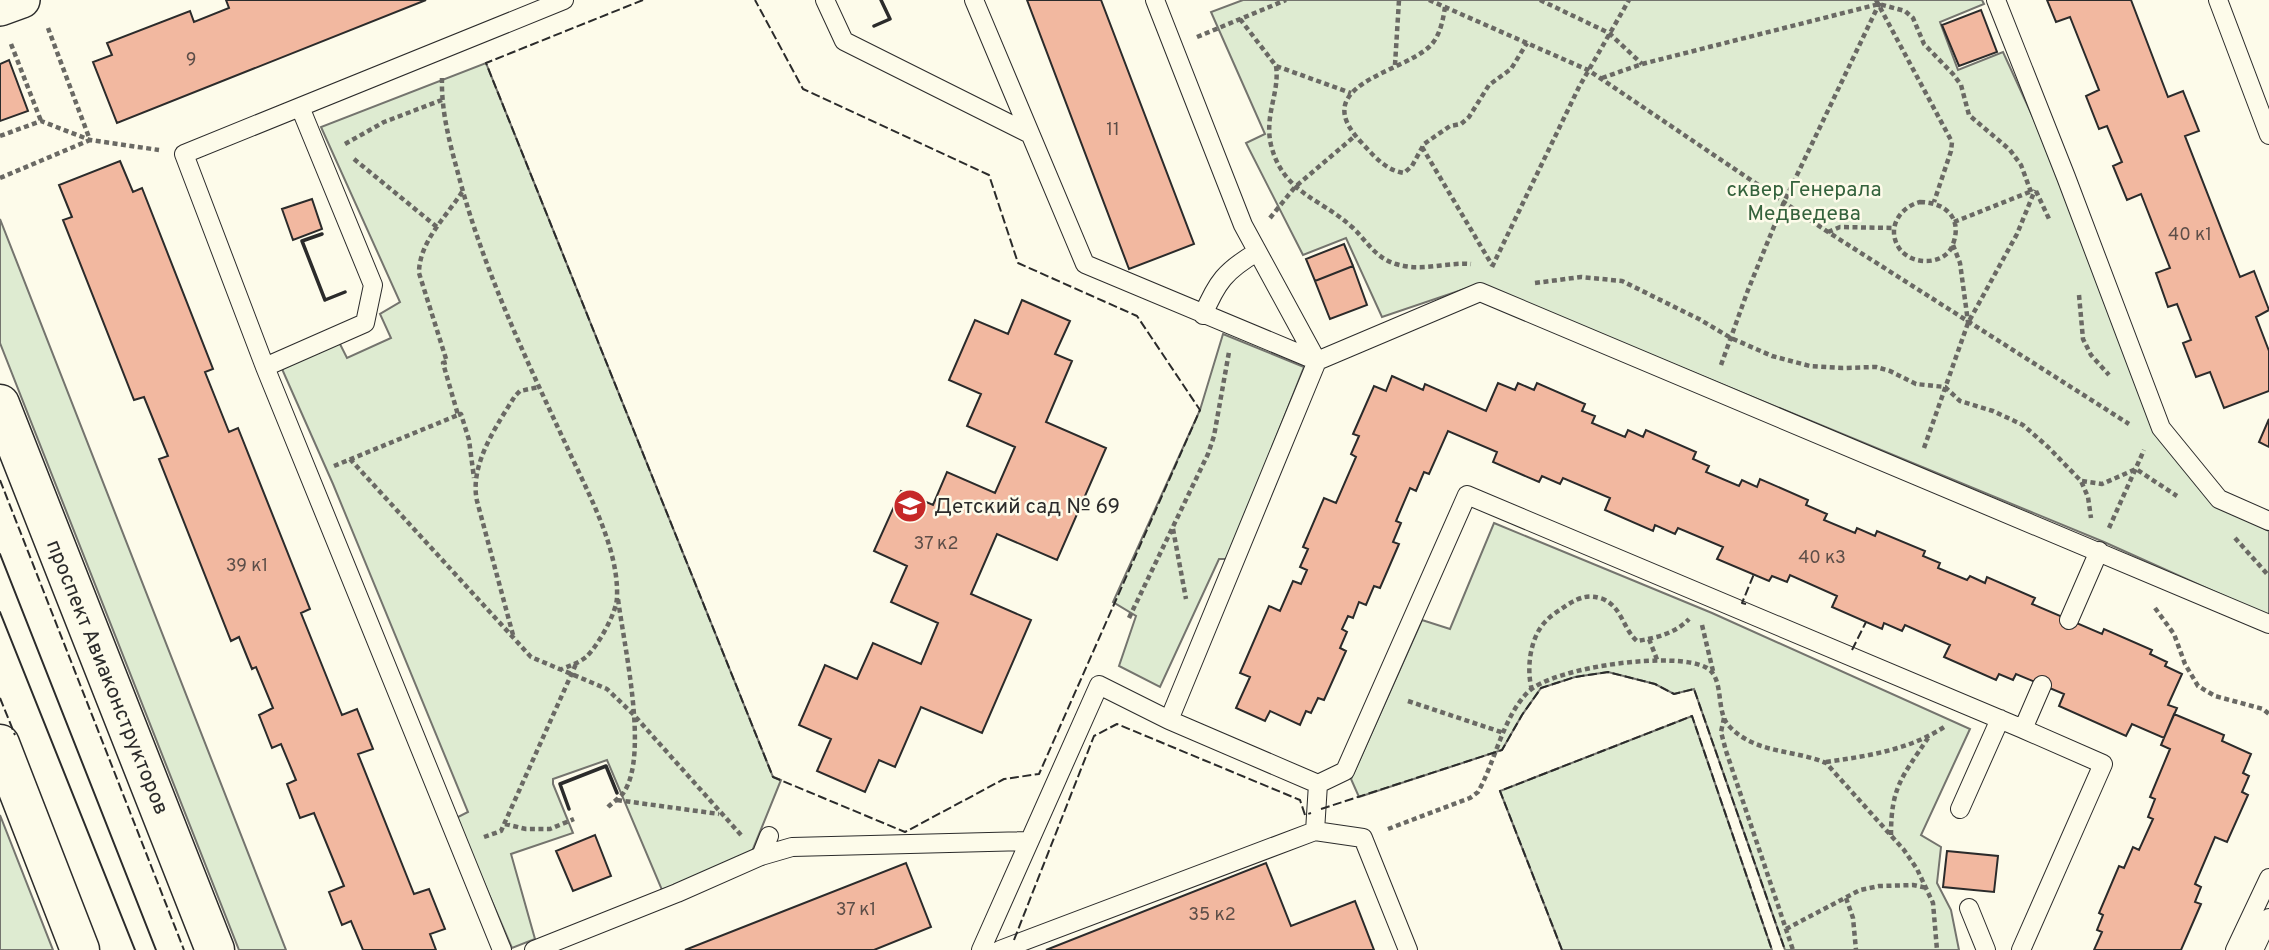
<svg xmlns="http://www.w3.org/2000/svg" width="2269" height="950" viewBox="0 0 2269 950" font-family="Overpass,sans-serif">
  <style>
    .green { fill: #deebd1; stroke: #74746e; stroke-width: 2 }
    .building { fill: #f2b8a0; stroke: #2b2b2b; stroke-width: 2 }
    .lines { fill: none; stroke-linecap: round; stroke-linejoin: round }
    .lane-casing { stroke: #2b2b2b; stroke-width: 20 }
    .street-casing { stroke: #2b2b2b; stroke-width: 38 }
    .secondary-casing { stroke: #2b2b2b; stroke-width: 41 }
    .path { stroke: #6a6964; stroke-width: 4.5; stroke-dasharray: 5 3.5; stroke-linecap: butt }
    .lane { stroke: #fdfbea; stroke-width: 18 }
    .street { stroke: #fdfbea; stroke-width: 35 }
    .secondary { stroke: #fdfbea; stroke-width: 38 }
    .tram { stroke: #2b2b2b; stroke-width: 2 }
    .fence { stroke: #2b2b2b; stroke-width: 2; stroke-dasharray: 9 3.5; stroke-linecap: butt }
    .wall { stroke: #2b2b2b; stroke-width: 3.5 }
    .labels { text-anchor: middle; stroke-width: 5; stroke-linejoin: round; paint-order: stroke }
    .number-label { font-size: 18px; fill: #5d4e48 }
    .park-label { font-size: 21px; fill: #34623c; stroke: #fdfbea }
    .poi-label { font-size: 21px; fill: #2b2b2b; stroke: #fdfbea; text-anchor: start }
    .street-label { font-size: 21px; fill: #2b2b2b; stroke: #fdfbea }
  </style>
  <rect width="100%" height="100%" fill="#fdfbea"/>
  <path class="green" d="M1243,0H1982L1984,4L1940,22L1958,70L2003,52L2036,124L2158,432L2216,502L2269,531V616L2104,542L1479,284L1382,317L1346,238L1303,255L1246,143L1265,134L1211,12Z
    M486,63L773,777L781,780L751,854L662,890L607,760L553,779V784L573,833L511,854L535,939L512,948L456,818L468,812L333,484L282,369L339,342L347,358L391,338L380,314L400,302L321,127Z
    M0,219L286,950H239L0,343Z
    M1223,334L1304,367L1228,559H1219L1160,687L1119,666L1136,616L1113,602L1200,410Z
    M1494,523L1712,613L1970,729L1921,835L1941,847L1937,883L1951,910L1959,950H1785L1694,689L1674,694L1655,684L1608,672L1575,677L1541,688L1522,715L1502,750L1359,797L1351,779L1422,620L1450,629Z
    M1692,716L1772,950H1562L1500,791Z
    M0,815L53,950H0Z"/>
  <path class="building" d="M226,0H426L117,123L93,62L112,55L107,43L190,11L194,22L229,8Z
    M1027,0H1101L1194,244L1129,269Z
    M2047,0H2131L2168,97L2183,91L2199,131L2185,136L2240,277L2254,271L2269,310L2256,317L2269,351V391L2224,408L2210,372L2196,377L2183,343L2191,340L2177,304L2168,307L2156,273L2170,268L2141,194L2127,200L2113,166L2122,162L2107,126L2099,129L2086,96L2099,90L2070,17L2056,22Z
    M1981,10L1997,52L1959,66L1942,25Z
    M9,60L28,111L0,121V64Z
    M120,161L133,192L142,188L213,369L205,372L229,432L238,428L310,609L301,613L342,715L357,709L373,749L358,754L414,894L429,889L445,929L430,934L436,950H363L351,921L342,925L329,892L344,886L314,813L300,818L287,784L296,780L281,744L272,748L259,715L273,708L256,667L252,669L239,637L231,641L159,459L168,456L144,397L134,400L63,220L72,217L59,185Z
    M312,199L322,229L293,240L282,209Z
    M1344,244L1353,266L1315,281L1306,259Z
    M1353,266L1367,305L1330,319L1315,281Z
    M1022,300L1070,321L1055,354L1072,361L1046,422L1106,448L1057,560L997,534L971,594L1031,620L982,733L921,707L895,767L879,760L865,792L817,771L831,739L799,725L825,665L857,679L873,643L921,664L938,623L891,602L907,566L874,551L901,491L933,505L947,472L995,493L1015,447L967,426L981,394L949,380L975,320L1008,334Z
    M1392,376L1423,390L1425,384L1486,411L1498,383L1515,390L1518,383L1534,390L1537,383L1585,404L1582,411L1595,416L1592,423L1625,437L1628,430L1643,437L1646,430L1696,452L1693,459L1709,466L1706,472L1739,486L1742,480L1757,487L1760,479L1808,500L1806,505L1827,514L1824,520L1855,533L1857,528L1875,536L1877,531L1925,551L1923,556L1940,563L1938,568L1967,580L1970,576L1985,583L1987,577L2035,598L2032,604L2102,634L2104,629L2152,650L2150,654L2167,662L2165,666L2182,674L2168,705L2177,708L2164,738L2132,724L2126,736L2059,706L2064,694L2016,674L2013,680L1999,674L1996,680L1944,657L1950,645L1905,625L1902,631L1884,623L1882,629L1832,607L1837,596L1790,575L1787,582L1772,576L1769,581L1717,559L1723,547L1678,528L1675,534L1655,525L1653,531L1605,510L1610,498L1563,478L1560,484L1542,476L1539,482L1493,462L1497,452L1448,431L1429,474L1424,472L1416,491L1410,488L1396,521L1401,523L1393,542L1399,544L1380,588L1374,586L1366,605L1359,602L1353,618L1348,616L1342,629L1347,632L1340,648L1346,651L1324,700L1318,698L1311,713L1306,711L1300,725L1270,711L1265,721L1236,708L1250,677L1240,673L1269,606L1280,611L1293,581L1301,584L1307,570L1300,567L1308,549L1303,547L1324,498L1336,503L1356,457L1351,454L1359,436L1353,434L1374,386L1386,391Z
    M2269,419V447L2259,442Z
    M2174,714L2224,735L2222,741L2251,754L2243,773L2249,776L2242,792L2248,795L2227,842L2215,837L2195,884L2201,887L2195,902L2201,904L2181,950H2094L2102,932L2097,930L2103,915L2099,913L2119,866L2124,868L2133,847L2139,850L2153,819L2148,817L2155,799L2150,797L2170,749L2161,745Z
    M595,835L611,876L573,891L556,851Z
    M1947,851L1998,856L1994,892L1943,887Z
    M906,863L931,927L874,950H685Z
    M1266,863L1291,926L1355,901L1374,950H1046Z"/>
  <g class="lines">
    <defs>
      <path id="lane" d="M825,0L844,41L1030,134
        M974,0L1085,264L1317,361L1480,292L2269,624
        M1996,0L2066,177L2161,428L2219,499L2269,521
        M2218,0L2269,135
        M1203,315C1217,282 1225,271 1257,252
        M265,367L365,323L373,285L300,107
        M2069,620L2099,551
        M1169,720L1318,784L1345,771L1467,495L2023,729
        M1960,809L2000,719
        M1315,831L1318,784
        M761,856L769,836
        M1969,908L1986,950
        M502,950L265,367L184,154L564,0
        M534,950L677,893L761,856L792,847L1028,841
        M981,950L1099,685L1169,720L1317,361L1243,225L1155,0
        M1000,950L1315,831L1363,838L1408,950
        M2021,950L2103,764L2023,729L2042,685
        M2235,950L2269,878
        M2254,950L2269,918"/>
      <path id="street" d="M0,8L22,0"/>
      <path id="secondary" d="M0,404L215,950
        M0,744L80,950"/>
    </defs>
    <use href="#lane" class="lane-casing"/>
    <use href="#street" class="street-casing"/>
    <use href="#secondary" class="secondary-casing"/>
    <path class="path" d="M1429,0L1588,70L1828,232L2129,424
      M1540,0L1609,33L1642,64
      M1876,0L1952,142L1951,151L1934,202
      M1445,7C1443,20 1440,37 1429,47C1399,74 1307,85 1361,142C1374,156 1385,170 1404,173L1412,166L1424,144L1450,126L1461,124L1469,117L1489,85L1511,69L1527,43
      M1240,19L1276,66L1351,93
      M1197,37L1286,0
      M11,44L41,121
      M1395,65L1399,0
      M1276,66C1280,92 1264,115 1271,145C1283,193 1320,198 1352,227C1367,241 1375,258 1396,264C1421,272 1446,262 1471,264
      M442,78C441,112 450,144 459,177C484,271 526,359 567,447C587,491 619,548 617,597C617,612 598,646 586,657C579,663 571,665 562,669
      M1602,78L1642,64L1879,4L1905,11L1913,18L1924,44L1953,74L1961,85L1969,115L2010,150L2021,165L2031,192
      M0,136L41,121L90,140L159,150
      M345,144L384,122L442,100
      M1422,147L1492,265
      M354,159L437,227
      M0,178L90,140L48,28
      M2036,191L2050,221
      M1920,202C1944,202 1963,217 1953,244C1946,266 1911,266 1899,248C1886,228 1900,207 1920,202Z
      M1270,218L1295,187L1356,135
      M1954,222L2032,191
      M1828,232L1840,227L1895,228
      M1953,245L1960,263L1968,322
      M1492,267L1579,87L1629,0
      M1535,283L1581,277L1622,281L1699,319L1731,338L1772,356L1810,366L1843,368L1876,367L1890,371L1916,384L1945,387L1960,401L1993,411L2023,425L2048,447L2081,481L2088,497L2091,518
      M2079,295L2083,339L2091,355L2109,375
      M1721,365L1748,290L1784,202L1881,0
      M458,415L461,414L469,440L474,478
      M1924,448L1968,323L2017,234L2035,190
      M350,459L531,657L607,689L633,714L741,835
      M334,466L458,415L443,363L447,362L419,273C419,242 446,217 462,192
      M2082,481L2102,484L2136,469L2177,496
      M2109,528L2144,450
      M1173,529L1186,599
      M2235,538L2269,576
      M2155,608L2174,634L2185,664L2198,686L2215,696L2263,709L2269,714
      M1129,618L1208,454L1214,436L1229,352
      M1702,625L1713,671
      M513,635L477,501C469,465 497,425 515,396L520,391L539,387
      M1649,639L1658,662
      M1532,690C1526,669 1530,638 1545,622C1551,615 1560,610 1567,605C1580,597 1589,594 1603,599C1622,607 1623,629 1637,641C1656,638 1676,633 1689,619
      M1408,701L1504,733
      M1724,718L1721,732L1726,751L1793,950
      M1826,762C1867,756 1909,750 1944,727
      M617,800L719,814
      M608,807C613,802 620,798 624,792C649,754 624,646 618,599
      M505,824L526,829H550L574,819
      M1388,829L1470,798L1478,792C1495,762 1503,717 1528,692C1553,667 1676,650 1707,668C1725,679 1715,711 1729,726C1755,754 1793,749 1826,763L1904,850L1917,869L1933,903L1937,950
      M1891,835C1891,787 1902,777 1928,738
      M484,837L501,831L576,664
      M1846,898L1853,918L1856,950
      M1786,929L1860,890L1879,886L1913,885L1927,888"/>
    <use href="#lane" class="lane"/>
    <use href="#street" class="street"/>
    <use href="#secondary" class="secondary"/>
    <path class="tram" d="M0,554L156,950
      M0,612L135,950"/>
    <path class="fence" d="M643,0L486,63L773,777L905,832L1004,779L1039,774L1200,410L1137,316L1018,263L989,175L803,89L755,0
      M0,480L184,950
      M1746,604L1742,603L1754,574
      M1852,650L1866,622
      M0,698L15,735
      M1321,809L1502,750L1522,715L1541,688L1575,677L1608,672L1655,684L1674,694L1694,689L1785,950
      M1014,940L1094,736L1117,724L1300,800L1305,815L1311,813
      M1562,950L1500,791L1692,716L1772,950"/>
    <path class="wall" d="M874,26L890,19L881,0
      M322,234L302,241L325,300L345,292
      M569,809L560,784L606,766L617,793"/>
  </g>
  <defs>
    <symbol id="school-disc" viewBox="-11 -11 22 22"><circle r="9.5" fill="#c62828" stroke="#fdfbea"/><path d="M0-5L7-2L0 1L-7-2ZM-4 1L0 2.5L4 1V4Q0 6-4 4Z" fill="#fff"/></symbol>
  </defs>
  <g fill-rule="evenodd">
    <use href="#school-disc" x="891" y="487" width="38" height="38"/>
  </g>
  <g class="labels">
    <g class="number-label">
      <text x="191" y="65">9</text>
      <text x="1113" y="135">11</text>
      <text x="2190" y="240">40 к1</text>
      <text x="936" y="549">37 к2</text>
      <text x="1822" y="563">40 к3</text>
      <text x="247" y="571">39 к1</text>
      <text x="856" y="915">37 к1</text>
      <text x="1212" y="920">35 к2</text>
    </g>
    <g class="park-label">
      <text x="1804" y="196">сквер Генерала<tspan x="1804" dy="24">Медведева</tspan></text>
    </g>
    <g class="poi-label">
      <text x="934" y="513">Детский сад № 69</text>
    </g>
    <g class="street-label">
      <text transform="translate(108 677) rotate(68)" y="7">проспект Авиаконструкторов</text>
    </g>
  </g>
</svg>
